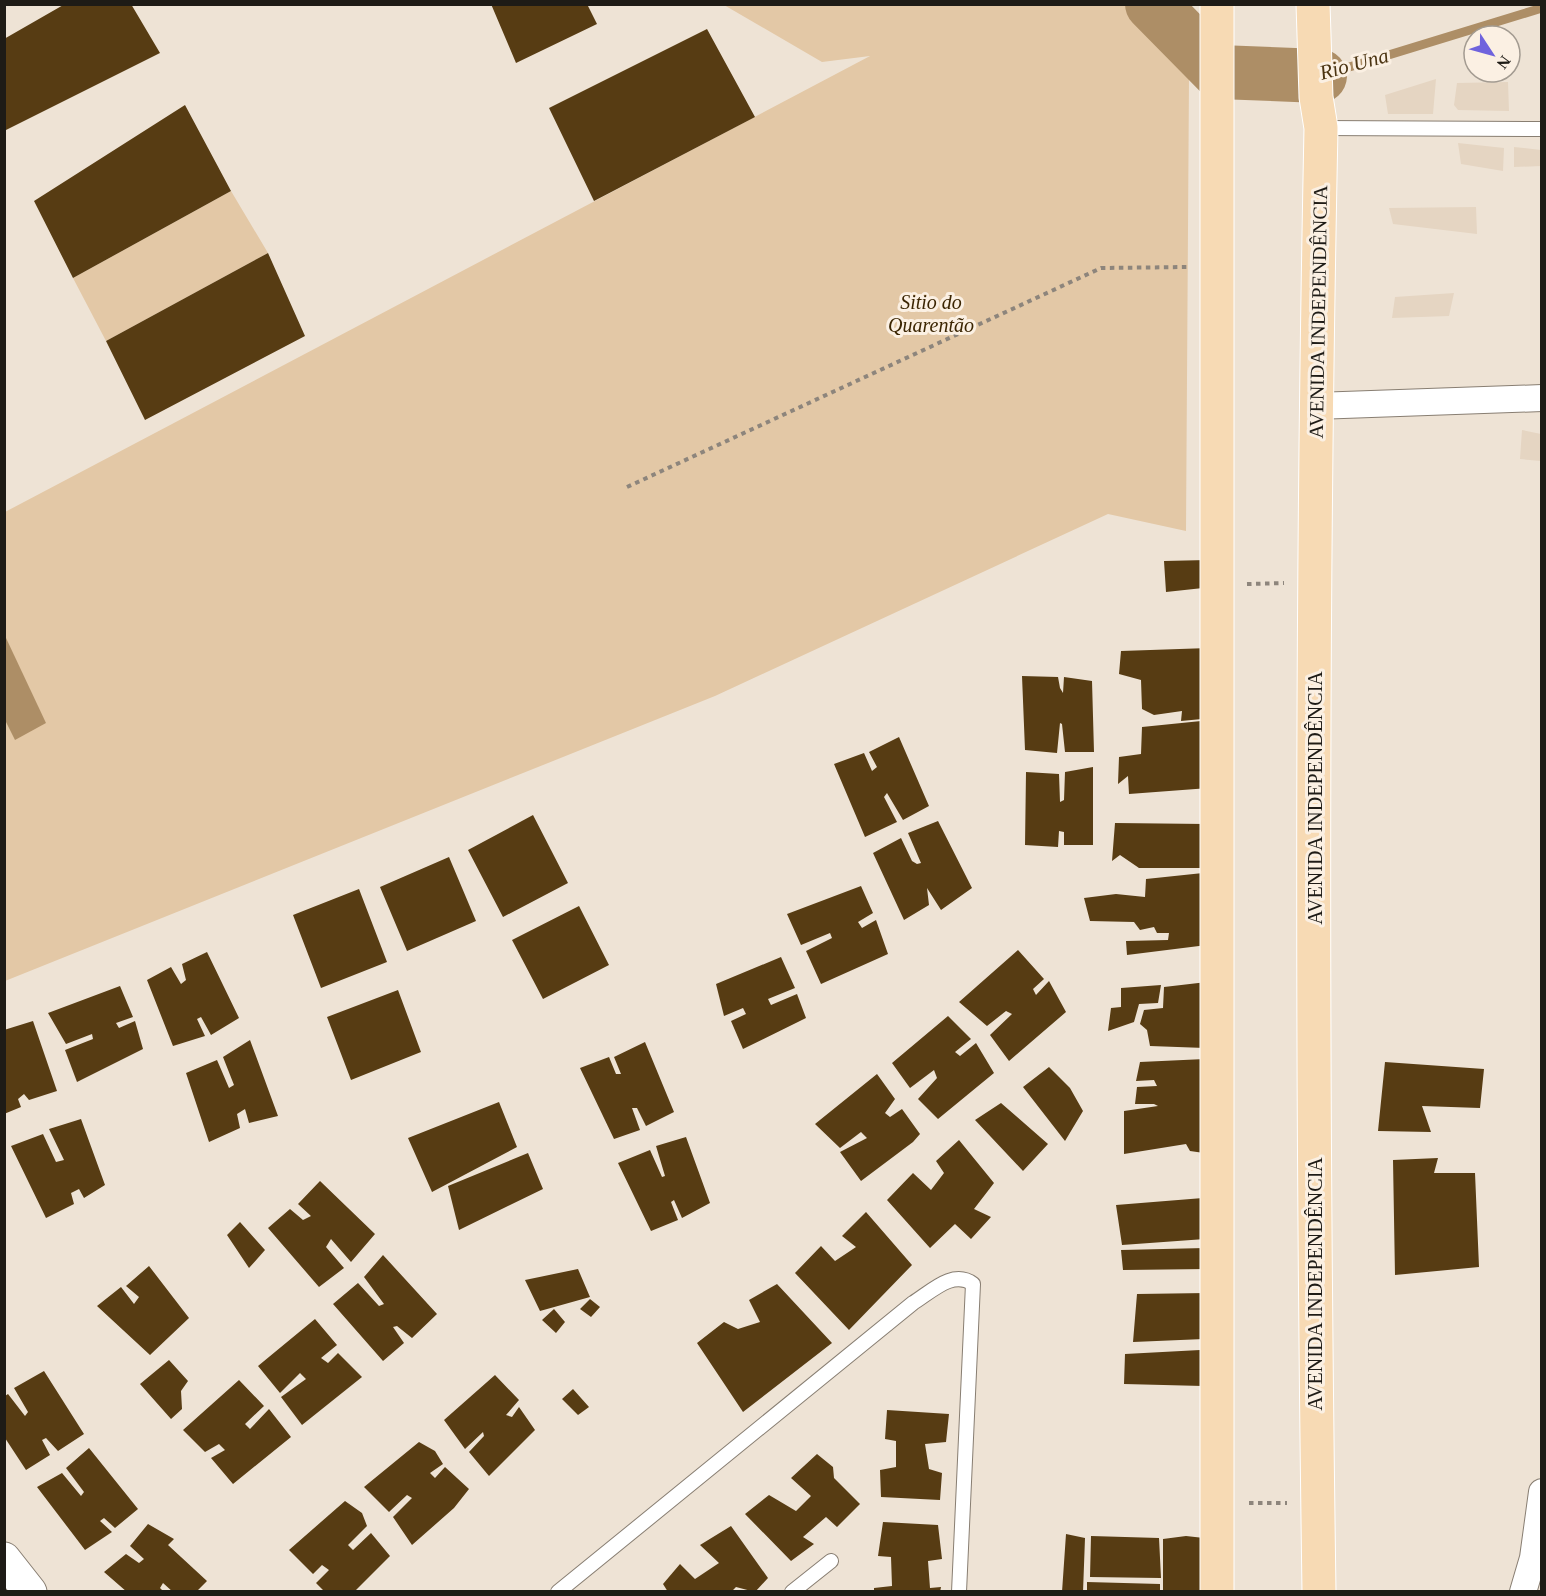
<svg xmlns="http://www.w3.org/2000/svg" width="1546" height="1596" viewBox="0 0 1546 1596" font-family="Georgia,serif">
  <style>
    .built { fill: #e5d5c2 }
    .green { fill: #e3c8a6 }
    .water { fill: #ad8e66 }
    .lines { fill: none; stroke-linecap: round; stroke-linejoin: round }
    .stream { stroke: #ad8e66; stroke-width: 9 }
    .river { stroke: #ad8e66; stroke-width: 54 }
    .building { fill: #573c13 }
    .lane-casing { stroke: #887e72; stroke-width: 16 }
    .street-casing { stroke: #887e72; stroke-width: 28 }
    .secondary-casing { stroke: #887e72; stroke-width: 35 }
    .primary-casing { stroke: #fff; stroke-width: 35 }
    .path { stroke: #8d857c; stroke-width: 4; stroke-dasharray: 4.5 4.5; stroke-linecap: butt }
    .lane { stroke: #fff; stroke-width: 14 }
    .street { stroke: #fff; stroke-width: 26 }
    .secondary { stroke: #fff; stroke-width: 33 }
    .primary { stroke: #f7dab4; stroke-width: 33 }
    .labels { text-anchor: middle; stroke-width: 6; stroke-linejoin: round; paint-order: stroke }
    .park-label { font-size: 20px; font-style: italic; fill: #3b2502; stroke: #fbf0e3 }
    .street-label { font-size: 20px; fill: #1e1b16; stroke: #fbf0e3 }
    .water-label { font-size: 21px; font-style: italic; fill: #4b3412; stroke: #fbf0e3 }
  </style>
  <rect width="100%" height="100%" fill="#eee3d5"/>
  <path class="built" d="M1436,79L1433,114H1388L1385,95Z
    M1508,82L1509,111L1458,110L1454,105L1457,83Z
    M1458,143L1504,148L1503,171L1461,164Z
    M1514,147L1541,150V166L1514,167Z
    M1476,207L1477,234L1393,224L1389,208Z
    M1454,293L1449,316L1392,318L1395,297Z
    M1522,430L1541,434V461L1520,459Z"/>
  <path class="green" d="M724,5H1189L1191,13L1135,21L1189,77L1186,531L1108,514L715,696L5,981V512L870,56L822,62Z
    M231,191L268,253L106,341L73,278Z"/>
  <path class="water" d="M6,638L46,723L15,740L5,720L4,639Z"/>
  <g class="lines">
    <path class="stream" d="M1320,76L1542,8"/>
    <path class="river" d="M1152,4L1219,72L1320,76"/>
  </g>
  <path class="building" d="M65,4H131L160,53L4,131V39Z
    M491,4H587L597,24L516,63Z
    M707,29L755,117L594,201L549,108Z
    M185,105L231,191L73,278L34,201Z
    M268,253L305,336L145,420L106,341Z
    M1207,560L1203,588L1166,592L1164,561Z
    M1209,648L1202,719L1181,721L1182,711L1154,715L1142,709L1141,680L1119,674L1121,651Z
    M1022,676L1058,677L1060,688L1063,693L1064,677L1092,681L1094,752H1065L1062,724L1060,723L1057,753L1025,750Z
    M1211,720L1209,788L1129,794L1128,776L1118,784L1119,757L1141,754L1142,727Z
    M899,737L929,806L903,820L887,793L884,797L897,822L865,837L834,764L864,753L872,771L877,767L869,752Z
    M1093,767V845H1064V832L1059,831L1058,847L1025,845L1026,772L1059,774L1060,802L1064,800L1065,772Z
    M533,815L568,883L503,917L468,850Z
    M938,821L972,888L941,910L927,888L929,905L904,920L873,853L901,838L912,861L917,864L921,863L908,833Z
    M1115,823L1206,824L1202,868H1139L1120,855L1112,861Z
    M449,857L476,921L407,951L380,887Z
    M1203,873L1207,945L1127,955L1126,941L1168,940L1169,933H1157L1154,927L1140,930L1134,922L1090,921L1084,898L1116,894L1145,897L1146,879Z
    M861,886L873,913L858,922L862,928L876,920L888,954L821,984L806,951L832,938L830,933L801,945L787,914Z
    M359,889L387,962L321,988L293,915Z
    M579,906L609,965L543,999L512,940Z
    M1018,950L1044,979L1033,989L1036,995L1049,981L1066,1012L1009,1061L990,1035L1012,1014L1006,1011L987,1026L959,1002Z
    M207,952L239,1018L211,1035L201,1017L197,1019L205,1036L173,1046L147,980L171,967L181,984L186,980L182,964Z
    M781,957L795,988L768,999L771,1005L797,994L806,1018L743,1049L731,1021L746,1014L743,1008L724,1016L716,984Z
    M1207,982L1205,1048L1150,1046L1147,1030L1140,1024L1144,1010L1163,1008L1164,987Z
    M1161,985L1158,1003L1139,1004L1134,1022L1108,1031L1111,1008L1121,1007V988Z
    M120,986L133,1017L116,1023L119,1028L135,1021L143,1049L77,1082L65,1050L93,1039L92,1034L66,1044L48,1013Z
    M398,990L421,1052L351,1080L327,1017Z
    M948,1016L971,1039L955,1052L960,1056L976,1043L994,1073L938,1119L918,1099L937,1078L934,1070L910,1088L892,1063Z
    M33,1021L57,1091L29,1100L24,1094L18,1099L21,1107L4,1114V1030Z
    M250,1040L278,1116L249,1123L245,1109L237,1114L240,1128L209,1142L186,1073L217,1060L229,1088L234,1085L223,1057Z
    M645,1042L674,1112L646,1126L637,1108H632L640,1130L614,1139L580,1068L609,1057L616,1074H621L614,1057Z
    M1205,1059L1204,1153L1190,1151L1186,1144L1124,1154V1111L1158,1106L1154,1104H1135L1137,1087L1157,1086L1154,1080L1136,1081L1140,1062Z
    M1385,1062L1484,1069L1480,1108L1422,1106L1431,1132L1378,1131Z
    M1049,1067L1070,1088L1083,1111L1065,1141L1023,1087Z
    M877,1074L895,1099L885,1113L890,1117L902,1109L920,1134L913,1142L861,1181L840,1152L867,1138L861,1132L840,1148L815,1124Z
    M499,1102L517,1147L432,1192L408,1138Z
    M1001,1103L1048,1144L1023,1171L975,1120Z
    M81,1119L105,1185L84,1198L79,1189L71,1193L74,1204L46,1218L11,1146L43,1134L56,1162L64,1160L49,1129Z
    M686,1137L710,1203L682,1218L674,1200L671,1202L678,1220L651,1231L618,1163L650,1150L662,1177L665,1176L656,1146Z
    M959,1140L994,1183L974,1209L991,1217L971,1239L955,1224L930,1248L887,1200L913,1173L931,1190L944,1173L936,1161Z
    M528,1153L543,1189L459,1230L448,1186Z
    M1438,1158L1434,1173H1475L1479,1267L1395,1275L1393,1160Z
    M320,1181L375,1234L351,1262L331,1239L326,1247L344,1268L319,1287L268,1228L290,1209L303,1220L311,1216L298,1204Z
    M1203,1198L1205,1239L1122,1245L1116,1205Z
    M866,1212L912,1265L849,1330L795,1273L821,1246L835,1261L856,1247L842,1236Z
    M240,1222L265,1250L249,1268L227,1235Z
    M1205,1248L1207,1269L1123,1270L1121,1250Z
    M383,1255L437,1314L412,1338L397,1326L393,1327L404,1343L383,1361L333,1304L358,1283L379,1306L384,1304L364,1277Z
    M149,1266L189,1318L150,1355L97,1306L121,1287L134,1304L139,1297L126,1286Z
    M578,1269L590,1297L540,1311L525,1280Z
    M777,1284L832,1343L743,1412L697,1343L724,1322L738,1329L760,1322L749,1300Z
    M1207,1293L1204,1339L1133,1342L1137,1294Z
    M590,1299L600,1307L591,1317L580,1309Z
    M554,1309L565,1322L556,1333L542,1320Z
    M315,1319L337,1345L321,1358L328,1363L338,1353L362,1377L302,1425L281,1397L306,1379L300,1373L280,1393L258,1366Z
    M1200,1350L1203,1386L1124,1384L1125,1354Z
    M169,1360L188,1381L181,1391L182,1409L171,1419L140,1384Z
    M44,1371L84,1434L58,1451L46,1438L42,1440L50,1455L26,1470L5,1438V1396L8,1394L25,1416L28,1412L14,1388Z
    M495,1375L519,1400L506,1415L512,1417L519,1407L535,1430L489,1476L469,1452L484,1436L483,1432L465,1449L444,1420Z
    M239,1380L264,1406L245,1424L250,1429L269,1409L291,1437L233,1484L211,1458L225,1450L219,1444L205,1452L183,1430Z
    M573,1389L589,1407L578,1415L562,1399Z
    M887,1410L949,1414L946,1442L925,1444L929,1469L942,1473L940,1500L881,1497L880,1470L896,1467V1441L885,1439Z
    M419,1442L435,1451L443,1464L430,1473L435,1478L445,1467L469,1489L454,1508L412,1545L393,1517L412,1498L407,1495L389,1512L364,1487Z
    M89,1448L138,1509L115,1528L104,1518L100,1521L112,1532L85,1550L37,1487L62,1473L81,1496L84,1492L66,1468Z
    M817,1454L833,1467L834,1478L860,1504L837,1527L826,1517L803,1537L814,1544L791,1561L745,1514L769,1495L796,1511L811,1496L791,1478Z
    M345,1501L362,1513L367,1526L348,1545L353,1550L371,1533L390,1556L354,1592H325L316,1583L329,1570L322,1565L313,1574L289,1550Z
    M883,1522L938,1525L942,1559L928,1561L930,1588L941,1587L940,1592H874V1588L892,1586L891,1557L878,1556Z
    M148,1524L174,1539L168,1545L207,1581L196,1592H173L163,1583L160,1588L164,1592H127L104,1572L126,1554L139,1563L144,1559L130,1546Z
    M731,1526L768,1578L755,1592L736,1587L731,1592H668L663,1584L680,1564L695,1579L719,1563L700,1545Z
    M1066,1534L1085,1538L1083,1592H1062Z
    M1091,1536L1159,1538L1161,1578L1090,1577Z
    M1186,1536L1204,1538L1205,1592H1163V1539Z
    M1087,1582L1160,1584V1592H1087Z"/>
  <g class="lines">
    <defs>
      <path id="lane" d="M1321,128L1542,129
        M558,1592L913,1303C931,1292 953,1269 973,1284L959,1592
        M792,1592L831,1561"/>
      <path id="street" d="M1315,406L1542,398
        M1523,1592L1533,1558L1542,1492"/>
      <path id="secondary" d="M4,1559L30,1592"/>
      <path id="primary" d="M1217,4V1592
        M1313,4L1316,97L1321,128C1311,615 1312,1104 1319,1592"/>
    </defs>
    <use href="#lane" class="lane-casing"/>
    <use href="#street" class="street-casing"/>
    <use href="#secondary" class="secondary-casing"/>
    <use href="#primary" class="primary-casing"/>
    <path class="path" d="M627,487L1101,268L1188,267
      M1247,584L1284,583
      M1249,1503H1287"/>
    <use href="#lane" class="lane"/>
    <use href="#street" class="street"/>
    <use href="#secondary" class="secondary"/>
    <use href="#primary" class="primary"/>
  </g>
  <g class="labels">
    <g class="park-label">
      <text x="931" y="309">Sitio do<tspan x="931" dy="23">Quarentão</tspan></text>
    </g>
    <g class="street-label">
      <text transform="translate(1318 312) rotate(-89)" y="7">AVENIDA INDEPENDÊNCIA</text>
      <text transform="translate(1315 798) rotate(-90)" y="7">AVENIDA INDEPENDÊNCIA</text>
      <text transform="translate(1315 1284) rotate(-90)" y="7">AVENIDA INDEPENDÊNCIA</text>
    </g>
    <g class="water-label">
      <text transform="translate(1354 64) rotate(-15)" y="7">Rio Una</text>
    </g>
  </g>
  <rect width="1546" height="1596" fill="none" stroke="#1e1b16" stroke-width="12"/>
  <g transform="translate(1492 54) rotate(126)"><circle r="28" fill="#fbf0e3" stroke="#a39b91" stroke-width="1.5"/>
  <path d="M0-4.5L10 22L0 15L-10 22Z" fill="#6f63dd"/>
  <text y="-9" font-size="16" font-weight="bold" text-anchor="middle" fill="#1e1b16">N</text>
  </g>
</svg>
